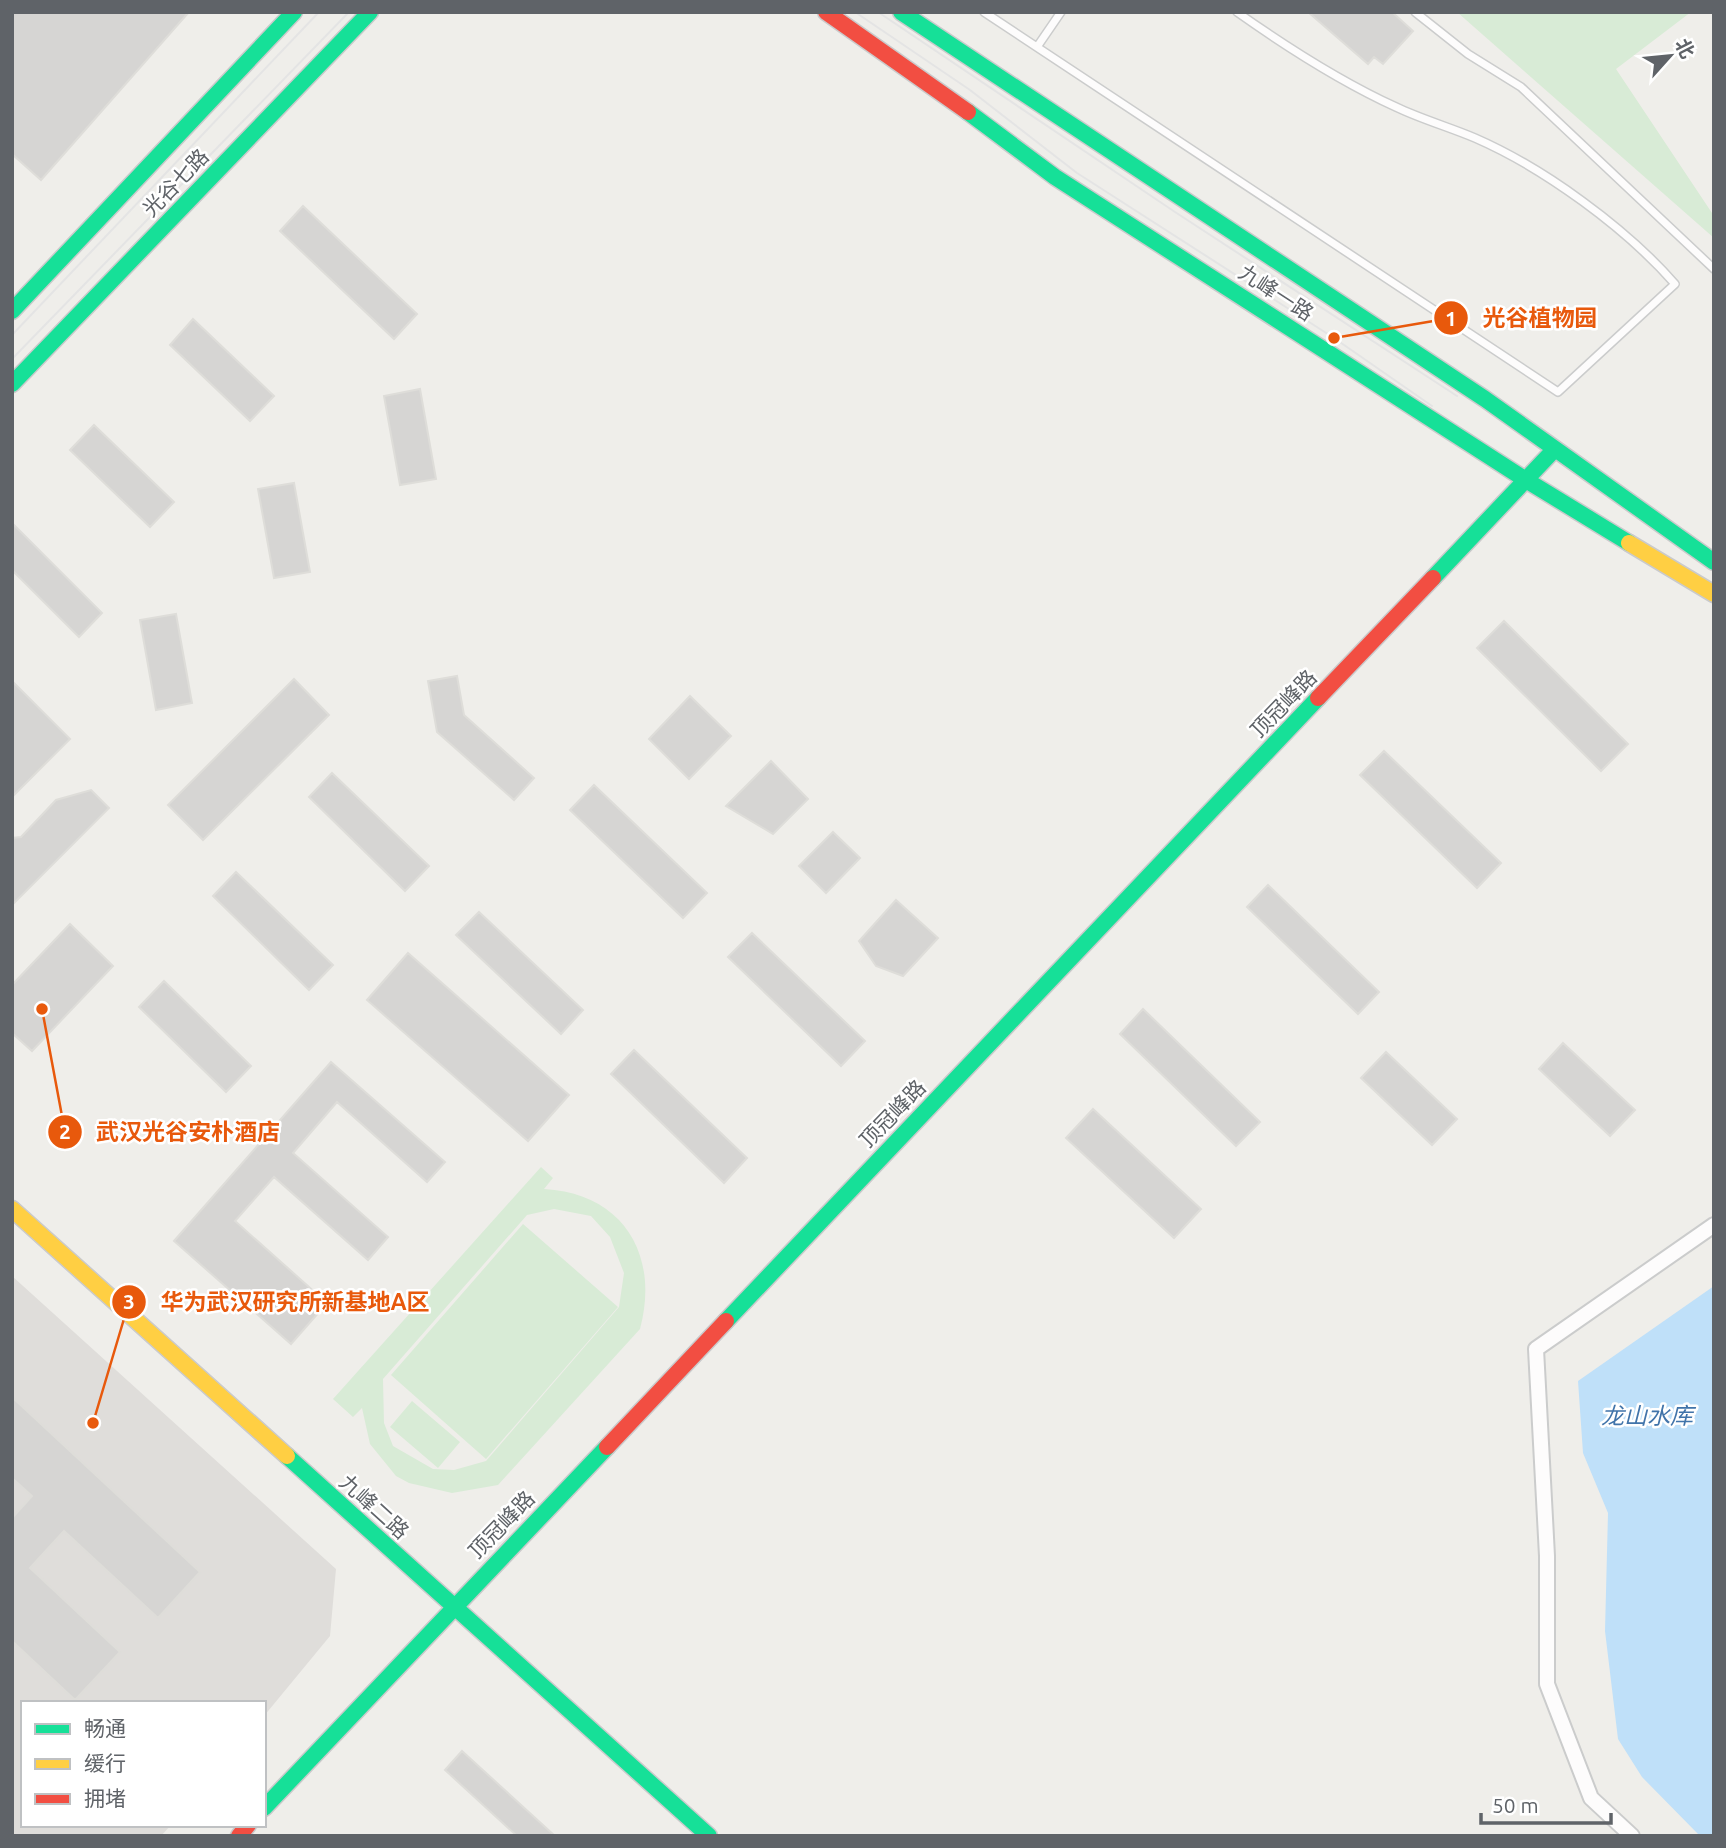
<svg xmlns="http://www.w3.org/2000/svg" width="1726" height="1848" viewBox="0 0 1726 1848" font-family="Ubuntu,'Noto Sans SC',sans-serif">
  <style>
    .industrial { fill: #dfddda }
    .green { fill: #d8ebd6; fill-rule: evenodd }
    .water { fill: #bfe0f9 }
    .building { fill: #d6d5d3; stroke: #deddd9; stroke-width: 2 }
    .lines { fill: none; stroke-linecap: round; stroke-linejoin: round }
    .lane-casing { stroke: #cbcccc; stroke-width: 10 }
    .street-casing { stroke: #cbcccc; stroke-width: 18 }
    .fast-casing { stroke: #cacacb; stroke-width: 19 }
    .slow-casing { stroke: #cacacb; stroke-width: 19 }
    .jam-casing { stroke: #cacacb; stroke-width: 19 }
    .lane { stroke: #fdfcfc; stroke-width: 7 }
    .street { stroke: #fdfcfc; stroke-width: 14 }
    .fast { stroke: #16e098; stroke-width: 16 }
    .slow { stroke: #ffcf43; stroke-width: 16 }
    .jam { stroke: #f24e42; stroke-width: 16 }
    .tram { stroke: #e4e4e4; stroke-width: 2 }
    .labels { text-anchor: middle; stroke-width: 5; stroke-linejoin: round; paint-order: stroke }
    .street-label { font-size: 21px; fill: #5f6368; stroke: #fff }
    .water-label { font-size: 23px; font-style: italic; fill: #4174aa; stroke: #fff }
    .leader { fill: none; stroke: #e8590c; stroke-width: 2.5 }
    .callout-dot { fill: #e8590c; stroke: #fff; stroke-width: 2.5 }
    .mark-label { font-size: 21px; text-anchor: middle; font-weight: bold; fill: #fff }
    .callout-label { font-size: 23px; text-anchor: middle; font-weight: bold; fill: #e8590c; stroke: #fff; stroke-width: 5; stroke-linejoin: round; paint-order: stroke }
  </style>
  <rect width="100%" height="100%" fill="#efeeea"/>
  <path class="industrial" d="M12,1276L336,1569L330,1636L264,1716V1703H23V1825H171L161,1836H12Z"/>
  <path class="green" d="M1457,12H1691L1616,69L1714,216V238Z
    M541,1167L553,1178L544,1189C623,1193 660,1255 640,1329L498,1485L452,1493L409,1483L396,1476L370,1444L362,1408L353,1417L333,1399ZM554,1209L591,1216L610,1237L624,1273L619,1307L486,1461L454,1470L433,1469L393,1446L384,1423L383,1379L527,1215Z
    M523,1224L618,1307L486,1459L391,1375Z
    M412,1401L460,1442L438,1468L390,1427Z"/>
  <path class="water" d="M1714,1286V1836H1700L1642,1777L1618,1739L1605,1631L1608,1513L1583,1453L1578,1381Z"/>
  <path class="building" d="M12,12H189L41,180L12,154Z
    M1308,12H1392L1413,31L1383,64L1374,57L1368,64Z
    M303,206L417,314L394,339L280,231Z
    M193,319L274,396L250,421L170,345Z
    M420,389L436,479L400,485L384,396Z
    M94,425L174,502L150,527L70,450Z
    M294,483L310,572L274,578L258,489Z
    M12,523L102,613L79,637L12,570Z
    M176,614L192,703L156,710L140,620Z
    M1504,621L1628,744L1601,771L1477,648Z
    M457,676L464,715L534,778L514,800L437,732L428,681Z
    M294,679L329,715L203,840L168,805Z
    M12,681L70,739L12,797Z
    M690,696L731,736L689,779L649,739Z
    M1384,751L1501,863L1477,888L1360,775Z
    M771,761L808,799L773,834L726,806Z
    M332,773L429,866L405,891L309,797Z
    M594,785L707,893L683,918L570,810Z
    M91,790L109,808L12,905V838L21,837L56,800Z
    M833,832L860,858L826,893L799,866Z
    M236,872L333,965L309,990L213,896Z
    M1268,885L1379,992L1358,1014L1247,907Z
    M896,900L938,938L903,976L876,966L859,941Z
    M479,912L583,1010L561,1034L456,935Z
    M70,924L113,966L32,1051L12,1033V985Z
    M752,933L865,1041L841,1066L728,957Z
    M408,953L569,1095L528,1141L367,1000Z
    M164,981L251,1066L226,1092L139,1007Z
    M1143,1009L1260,1122L1236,1146L1120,1034Z
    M1563,1043L1635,1110L1610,1136L1539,1069Z
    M634,1050L747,1158L724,1183L611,1074Z
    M1386,1052L1457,1119L1432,1145L1361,1078Z
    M331,1062L445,1162L427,1182L337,1102L293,1153L388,1237L368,1260L274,1177L235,1221L327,1303L291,1344L174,1241Z
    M1093,1109L1201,1209L1174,1238L1066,1138Z
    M12,1397L200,1572L158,1618L64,1531L30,1568L120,1652L75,1700L12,1641V1518L32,1496L12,1478Z
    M462,1751L555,1836H517L445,1770Z"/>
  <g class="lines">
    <defs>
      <path id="lane" d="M984,12L1558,392L1675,284C1626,228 1544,168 1475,138C1449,127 1421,119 1396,107C1339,81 1288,48 1237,12
        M1415,12L1468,54L1521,87L1714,269
        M1037,47L1061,12"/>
      <path id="street" d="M1632,1836L1591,1798L1547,1684V1556L1536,1349L1714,1225"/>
      <path id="fast" d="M901,12L1485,399L1714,562
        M968,112L1055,177L1526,480L1629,543
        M12,311L294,12
        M12,384L370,12
        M1433,578L1553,451
        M726,1321L1318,698
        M287,1456L709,1836
        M264,1808L607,1447"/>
      <path id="slow" d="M1629,543L1714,594
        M12,1209L287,1456"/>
      <path id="jam" d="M826,12L968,112
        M1318,698L1433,578
        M607,1447L726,1321
        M239,1836L248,1825"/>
    </defs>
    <use href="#lane" class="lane-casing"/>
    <use href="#street" class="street-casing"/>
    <use href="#fast" class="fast-casing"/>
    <use href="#slow" class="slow-casing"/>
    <use href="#jam" class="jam-casing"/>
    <use href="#lane" class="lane"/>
    <use href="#street" class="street"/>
    <use href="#fast" class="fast"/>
    <use href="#slow" class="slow"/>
    <use href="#jam" class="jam"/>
    <path class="tram" d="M855,12L970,90L1077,173L1334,338L1432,406
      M878,12L1175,212L1457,396
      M12,335L319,12
      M12,359L349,12"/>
  </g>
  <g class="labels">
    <g class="street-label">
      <text transform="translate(176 183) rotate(-46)" y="7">光谷七路</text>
      <text transform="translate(1276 293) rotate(33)" y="7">九峰一路</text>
      <text transform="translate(1284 704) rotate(-46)" y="7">顶冠峰路</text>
      <text transform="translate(893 1114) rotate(-46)" y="7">顶冠峰路</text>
      <text transform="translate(374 1507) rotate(42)" y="7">九峰二路</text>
      <text transform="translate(502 1525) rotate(-46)" y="7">顶冠峰路</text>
    </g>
    <g class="water-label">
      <text x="1647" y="1424">龙山水库</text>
    </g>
  </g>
  <path class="leader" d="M1334 338L1451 318M42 1009L65 1132M93 1423L129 1302"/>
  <g class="callout-dot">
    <circle cx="1334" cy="338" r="7"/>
    <circle cx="42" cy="1009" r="7"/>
    <circle cx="93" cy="1423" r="7"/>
    <circle cx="1451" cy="318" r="18"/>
    <circle cx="65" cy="1132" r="18"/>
    <circle cx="129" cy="1302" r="18"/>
  </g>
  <g class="mark-label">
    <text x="1451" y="326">1</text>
    <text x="65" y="1139">2</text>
    <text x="129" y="1309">3</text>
  </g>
  <g class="callout-label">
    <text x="1540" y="326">光谷植物园</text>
    <text x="188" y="1140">武汉光谷安朴酒店</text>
    <text x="295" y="1310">华为武汉研究所新基地A区</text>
  </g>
  <rect width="1726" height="1848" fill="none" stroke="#5f6368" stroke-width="28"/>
  <rect x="21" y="1701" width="245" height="126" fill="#ffffff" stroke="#bfc1c3" stroke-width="2"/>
  <rect x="35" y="1724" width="35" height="10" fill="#16e098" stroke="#bfc1c3" stroke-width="2"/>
  <text x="84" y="1736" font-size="21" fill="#5f6368">畅通</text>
  <rect x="35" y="1759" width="35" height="10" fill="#ffcf43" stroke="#bfc1c3" stroke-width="2"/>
  <text x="84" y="1771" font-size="21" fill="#5f6368">缓行</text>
  <rect x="35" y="1794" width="35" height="10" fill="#f24e42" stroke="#bfc1c3" stroke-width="2"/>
  <text x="84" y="1806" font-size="21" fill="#5f6368">拥堵</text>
  <g transform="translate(1670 56) rotate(63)" stroke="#ffffff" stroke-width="5" paint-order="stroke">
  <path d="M0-5L12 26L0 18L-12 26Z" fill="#5f6368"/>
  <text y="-10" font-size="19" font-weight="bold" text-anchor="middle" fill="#5f6368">北</text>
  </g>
  <path d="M1481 1813v10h130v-10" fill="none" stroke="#5f6368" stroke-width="3.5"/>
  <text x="1492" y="1813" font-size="21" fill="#5f6368" stroke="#ffffff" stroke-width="5" paint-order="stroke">50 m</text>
</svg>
